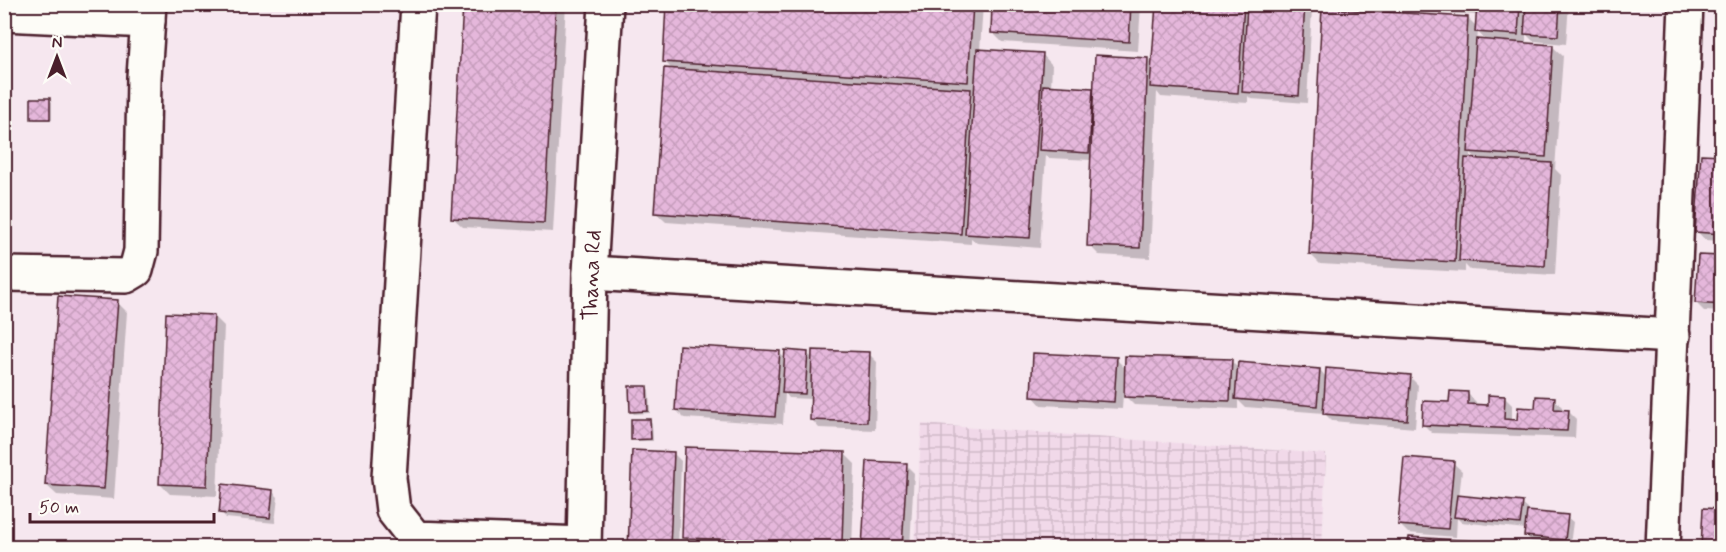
<svg xmlns="http://www.w3.org/2000/svg" width="1726" height="552" viewBox="0 0 1726 552" font-family="Mynerve,sans-serif">
  <style>
    .industrial { fill: url(#industrial-grid) }
    .shadow { fill: #0003; fill-rule: evenodd }
    .building { fill: url(#building-cross-hatch); stroke: #4a1f2b; stroke-width: 1.5 }
    .lines { fill: none; stroke-linecap: round; stroke-linejoin: round }
    .minor-casing { stroke: #4a1f2b; stroke-width: 38 }
    .minor { stroke: #fdfcf7; stroke-width: 33 }
    .labels { text-anchor: middle; stroke-width: 4.5; stroke-linejoin: round; paint-order: stroke }
    .street-label { font-size: 22px; fill: #4a1f2b; stroke: #fdfcf7 }
  </style>
  <defs>
    <pattern id="industrial-grid" width="8" height="8" patternUnits="userSpaceOnUse" patternTransform="scale(1.5)"><rect width="8" height="8" fill="#f1d9e9"/><path d="M0 4h8M4 0v8" fill="none" stroke="#d0bac8"/></pattern>
    <pattern id="building-cross-hatch" width="8" height="8" patternUnits="userSpaceOnUse" patternTransform="scale(1.5)"><rect width="8" height="8" fill="#e5b7db"/><path d="M0 0l8 8M0 8l8-8" fill="none" stroke="#c69dbc"/></pattern>
  </defs>
  <rect width="100%" height="100%" fill="#f6e7ef"/>
  <filter id="ink" filterUnits="userSpaceOnUse"><feTurbulence type="fractalNoise" baseFrequency=".0167" numOctaves="2"/><feDisplacementMap in="SourceGraphic" scale="12" xChannelSelector="R" yChannelSelector="G"/><feConvolveMatrix kernelMatrix="1 2 1 2 8 2 1 2 1" color-interpolation-filters="sRGB"/></filter>
  <g filter="url(#ink)">
    <path class="industrial" d="M922,424L1326,454L1322,547H914Z"/>
    <path class="shadow" d="M464,4H566L553,232L463,227L452,217Z
      M668,4H983L980,50L1042,54L1052,65L1051,87L1092,89L1095,93L1148,59L1153,64L1157,4H1309L1312,8L1307,103L1251,99L1248,96V103L1161,97L1157,92L1150,258L1099,255L1089,245L1092,160L1049,158L1046,155L1040,248L977,243L971,238V244L666,222L655,212L673,70L664,61Z
      M994,4H1141L1138,51L1002,42L992,32Z
      M1326,4H1569L1566,44L1533,41L1526,34V44L1552,46L1563,56L1555,169L1561,175L1555,275L1470,270L1465,265V272L1320,264L1310,254L1468,18L1477,27L1478,15ZM1478,32L1487,42L1477,41ZM1471,153L1479,161L1471,160Z
      M4,98L9,102L13,125L4,126Z
      M50,100L52,102V120H35L33,118Z
      M1722,157V241L1705,240L1697,231Z
      M1722,258V312L1704,311L1696,303Z
      M117,302L127,312L114,499L57,495L46,485Z
      M214,316L224,326L217,496L170,494L160,484Z
      M779,353L786,359L807,353L814,360L869,354L877,362L875,430L819,428L811,419L812,399L789,398L785,393L783,424L684,418L676,410Z
      M1116,359L1126,369L1231,361L1239,369L1320,370L1327,378L1410,377L1418,385L1415,428L1332,421L1324,413L1245,407L1238,400V409L1134,405L1126,397V377H1124L1122,409L1041,405L1033,396Z
      M647,387L649,390L650,413L634,414L631,411Z
      M1468,394L1476,402V406L1489,407L1504,397L1512,405V421L1519,422L1554,399L1562,407V411H1568L1576,419L1575,438L1432,433L1424,425L1451,404Z
      M650,420L652,423L653,441H635L633,439Z
      M673,453L681,461L678,548H630Z
      M845,454L855,464L852,548L693,547L683,537Z
      M1453,463L1462,471L1459,497L1522,504L1528,509L1527,513L1567,517L1573,522L1570,545L1531,541L1526,535V529L1461,522L1457,518L1456,537L1408,533L1400,525Z
      M906,465L914,473L910,548H863Z
      M272,491L278,497L275,523L226,518L221,512Z"/>
    <path class="building" d="M463,4H556L544,223L451,218Z
      M666,4H973L968,82L663,62Z
      M992,4H1131L1129,42L991,33Z
      M1156,4H1244L1238,93L1150,87Z
      M1247,4H1305L1299,96L1242,92Z
      M1477,4H1520L1518,35L1475,32Z
      M1526,4H1560L1558,36L1524,34Z
      M1322,8L1468,17L1455,262L1309,254Z
      M1476,39L1553,45L1546,157L1468,152Z
      M977,49L1043,53L1030,238L965,234Z
      M1095,55L1148,58L1140,248L1087,246Z
      M664,68L971,89L961,234L654,213Z
      M1043,85L1093,88L1089,153L1039,150Z
      M4,98L8,119L4,120Z
      M31,98H50V119H31Z
      M1701,154L1722,155V234L1695,232Z
      M1465,158L1552,163L1545,266L1459,261Z
      M1698,255L1722,256V305L1695,303Z
      M58,296L118,300L104,489L45,485Z
      M166,313L214,315L207,486L159,484Z
      M679,345L780,351L775,417L675,410Z
      M785,350L808,352L805,394L782,393Z
      M812,350L870,352L867,422L810,420Z
      M1033,353L1117,357L1114,402L1031,397Z
      M1125,356L1232,359L1230,401L1124,397Z
      M1238,362L1320,369L1317,406L1235,399Z
      M1326,368L1411,375L1407,420L1323,414Z
      M629,386H647L648,411L630,412Z
      M1450,391L1468,392V404L1488,405V395L1505,396L1504,419L1517,420L1518,407L1535,408L1536,396L1555,397L1554,409L1569,410L1567,431L1422,425L1423,401L1449,402Z
      M631,419H650L651,439L631,440Z
      M685,447L845,452L842,543L682,538Z
      M632,450L674,452L670,548H628Z
      M1404,457L1454,461L1448,529L1398,525Z
      M867,461L907,463L902,548H862Z
      M222,484L273,490L270,518L219,513Z
      M1457,495L1523,502L1520,524L1454,517Z
      M1703,508L1722,509V548H1701Z
      M1527,511L1568,515L1565,540L1524,536Z
      M1409,537L1562,546V548H1408Z
      M1567,544L1618,546V548H1567Z"/>
    <g class="lines">
      <defs>
        <g id="minor">
          <path d="M418,4L389,478L393,510L415,538L584,544"/>
          <path d="M4,14L148,21"/>
          <path d="M590,273L1673,336"/>
          <path d="M4,274L126,276L136,270L141,251L144,77L149,4"/>
          <path id="s1" d="M584,548L590,273L606,4"/>
          <path d="M1663,548L1686,4"/>
        </g>
      </defs>
      <use href="#minor" class="minor-casing"/>
      <use href="#minor" class="minor"/>
    </g>
  </g>
  <g class="labels">
    <g class="street-label">
      <text dy="8" stroke="none"><textPath href="#s1" startOffset="273">Thana Rd</textPath></text>
    </g>
  </g>
  <rect width="1726" height="552" fill="none" stroke="#fdfcf7" stroke-width="24"/>
  <rect x="12" y="12" width="1702" height="528" fill="none" stroke="#4a1f2b" stroke-width="2" filter="url(#ink)"/>
  <g transform="translate(57 57)" stroke="#fdfcf7" stroke-width="4.5" paint-order="stroke">
  <path d="M0-4.5L10 22L0 15L-10 22Z" fill="#4a1f2b"/>
  <text y="-9" font-size="16" font-weight="bold" text-anchor="middle" fill="#4a1f2b">N</text>
  </g>
  <path d="M30 513v9h184v-9" fill="none" stroke="#4a1f2b" stroke-width="3"/>
  <text x="39" y="513" font-size="18" fill="#4a1f2b" stroke="#fdfcf7" stroke-width="4.5" paint-order="stroke">50 m</text>
</svg>
